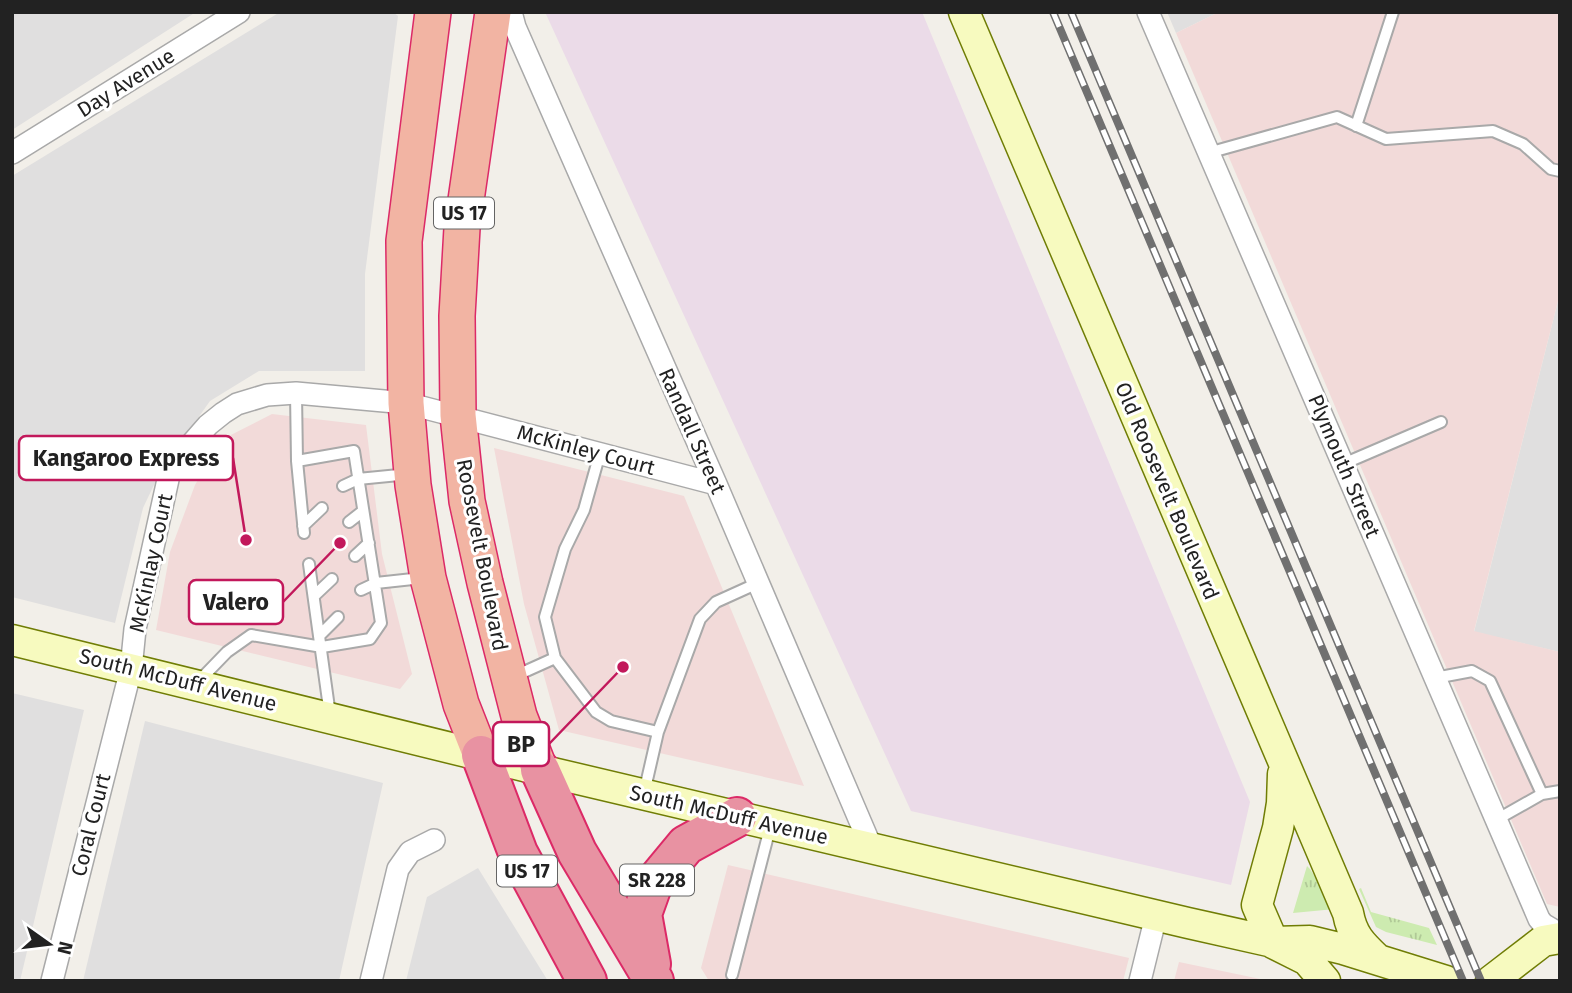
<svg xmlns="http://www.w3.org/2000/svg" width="1572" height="993" viewBox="0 0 1572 993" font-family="'Fira Sans',sans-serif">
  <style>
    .residential { fill: #e0dfdf }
    .commercial { fill: #f2dad9 }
    .industrial { fill: #ebdbe8 }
    .grass { fill: url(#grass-tufts) }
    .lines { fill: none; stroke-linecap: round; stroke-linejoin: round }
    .service-casing { stroke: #a9a9a9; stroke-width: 14 }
    .minor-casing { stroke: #a9a9a9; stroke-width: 24 }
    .secondary-casing { stroke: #707d05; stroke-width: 33 }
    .trunk-casing { stroke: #dc2a67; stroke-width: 38 }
    .motorway-casing { stroke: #dc2a67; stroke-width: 42 }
    .service { stroke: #fff; stroke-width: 10 }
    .minor { stroke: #fff; stroke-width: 21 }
    .secondary { stroke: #f7fabf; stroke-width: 30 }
    .trunk { stroke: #f2b4a3; stroke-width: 35 }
    .motorway { stroke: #e892a2; stroke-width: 38 }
    .rail-casing { stroke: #707070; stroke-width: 8 }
    .rail { stroke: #fff; stroke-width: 5; stroke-dasharray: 16; stroke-linecap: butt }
    .labels { text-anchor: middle; stroke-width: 6; stroke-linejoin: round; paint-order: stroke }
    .shield { fill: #fff; stroke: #646464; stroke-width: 2 }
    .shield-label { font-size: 19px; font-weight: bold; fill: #222 }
    .street-label { font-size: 21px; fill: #222; stroke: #fff }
    .leader { fill: none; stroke: #c2185b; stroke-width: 2.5 }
    .callout-dot { fill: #c2185b; stroke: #fff; stroke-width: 2.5 }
    .callout { fill: #fff; stroke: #c2185b; stroke-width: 2.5 }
    .callout-label { font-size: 23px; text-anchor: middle; font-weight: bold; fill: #222 }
  </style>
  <defs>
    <pattern id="grass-tufts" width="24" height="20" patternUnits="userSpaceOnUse" patternTransform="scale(1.75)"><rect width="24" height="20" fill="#cdebb0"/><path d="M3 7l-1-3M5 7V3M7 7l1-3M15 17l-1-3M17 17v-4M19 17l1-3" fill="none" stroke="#b0c997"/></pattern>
  </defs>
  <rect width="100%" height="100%" fill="#f2efe9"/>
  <path class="residential" d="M12,12H196L12,130Z
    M280,12H393L398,16L365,274V371H259L210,401L161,470L143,508L115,623L12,597V176Z
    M1167,12H1219L1176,33Z
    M1560,293V652L1474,632Z
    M12,693L84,710L20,981H12Z
    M145,721L383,783L339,981H83Z
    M478,868L548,981H406L427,897Z"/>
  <path class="commercial" d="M1219,12H1560V293L1474,631L1560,652V907L1547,904L1176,33Z
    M272,414L366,425L382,554L412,674L400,689L156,630L170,552L195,485L221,440Z
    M494,448L684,496L804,786L559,730L524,604Z
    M728,865L1129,958L1123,981H709L701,968Z
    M1179,962L1270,981H1174Z"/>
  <path class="industrial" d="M545,12H922L1250,802L1231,885L911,811Z"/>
  <path class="grass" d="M1307,866L1310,869L1335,909L1293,913Z
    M1361,888L1371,912L1429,928L1437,945L1386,932L1376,927L1359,889Z"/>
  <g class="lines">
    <defs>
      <path id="service" d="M1356,126L1393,12
        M1208,153L1337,117L1386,139L1493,131L1523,144L1551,169L1560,171
        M296,393L297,461L304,533
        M1343,464L1441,422
        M343,486L358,479L409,474
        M349,522L363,511
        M303,526L322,508
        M355,556L369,543
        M309,564L330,715
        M361,590L376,583L422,578
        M314,596L332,579
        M320,635L338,617
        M555,658L596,712L611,721L658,732
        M515,676L555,658L545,617L565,549L584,510L600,453
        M1435,678L1472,671L1490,681L1542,794
        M197,683L227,652L251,635L322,647L370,639L381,623L354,451L297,461
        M644,793L658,732L700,619L716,602L758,583
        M1496,820L1542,794L1560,791
        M732,975L770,828"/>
      <path id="minor" d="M511,12L515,27L716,484L872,849
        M1148,12L1539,919L1543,924L1560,934
        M12,153L239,12
        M52,981L131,669L135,629L169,475L180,457L208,425L223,413L237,404L267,395L296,393L406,403L716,484
        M371,981L398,869L410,852L434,840
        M1140,981L1156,916"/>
      <path id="secondary" d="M964,12L1348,913C1352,935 1361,944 1377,959
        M12,640L540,770L1188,923L1273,942L1310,941L1343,949L1446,981
        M1273,942L1257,905L1278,828L1282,803L1283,774
        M1273,943L1307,960L1325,981
        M1491,981L1543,941L1560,938"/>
      <path id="trunk" d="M433,12L404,241L406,403L413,485L428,578L461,704L481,755
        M493,12L462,228L457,316L458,415L467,501L485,583L519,716L540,770"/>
      <path id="motorway" d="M481,755L518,853L587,981
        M540,770L577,852L654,981
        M651,964L642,914L652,886L686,845L737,817"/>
    </defs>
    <use href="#service" class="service-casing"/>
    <use href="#minor" class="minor-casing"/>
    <use href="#secondary" class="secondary-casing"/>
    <use href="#trunk" class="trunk-casing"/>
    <use href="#motorway" class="motorway-casing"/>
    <use href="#service" class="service"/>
    <use href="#minor" class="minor"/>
    <use href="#secondary" class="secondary"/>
    <use href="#trunk" class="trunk"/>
    <use href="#motorway" class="motorway"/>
    <defs>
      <path id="rail" d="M1053,12L1463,981
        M1071,12L1481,981"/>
    </defs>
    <use href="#rail" class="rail-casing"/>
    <use href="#rail" class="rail"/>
  </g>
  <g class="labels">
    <g class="shield">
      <rect x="434" y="197.5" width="60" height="31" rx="5"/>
      <rect x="497" y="855.5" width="60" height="31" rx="5"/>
      <rect x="620" y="864.5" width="74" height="31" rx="5"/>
    </g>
    <g class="shield-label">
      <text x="464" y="220">US 17</text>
      <text x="527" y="878">US 17</text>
      <text x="657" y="887">SR 228</text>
    </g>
    <g class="street-label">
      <text transform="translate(126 83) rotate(-32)" y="7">Day Avenue</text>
      <text transform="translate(692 431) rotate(66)" y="7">Randall Street</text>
      <text transform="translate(586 450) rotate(15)" y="7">McKinley Court</text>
      <text transform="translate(1344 466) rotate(67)" y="7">Plymouth Street</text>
      <text transform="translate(1167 491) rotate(67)" y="7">Old Roosevelt Boulevard</text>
      <text transform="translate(482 555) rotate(79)" y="7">Roosevelt Boulevard</text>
      <text transform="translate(151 563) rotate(-78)" y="7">McKinlay Court</text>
      <text transform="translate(178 680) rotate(14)" y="7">South McDuff Avenue</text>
      <text transform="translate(729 815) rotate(13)" y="7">South McDuff Avenue</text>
      <text transform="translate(91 825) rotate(-76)" y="7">Coral Court</text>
    </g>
  </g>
  <path class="leader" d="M246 540L233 458M340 543L283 602M623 667L549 744"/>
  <g class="callout-dot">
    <circle cx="246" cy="540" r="7"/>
    <circle cx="340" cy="543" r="7"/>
    <circle cx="623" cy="667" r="7"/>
  </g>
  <g class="callout">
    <rect x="19" y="436" width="214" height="44" rx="7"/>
    <rect x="189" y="580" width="94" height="44" rx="7"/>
    <rect x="493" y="722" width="56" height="44" rx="7"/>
  </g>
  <g class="callout-label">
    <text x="126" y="466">Kangaroo Express</text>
    <text x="236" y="610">Valero</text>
    <text x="521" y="752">BP</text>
  </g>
  <rect width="1572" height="993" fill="none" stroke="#222222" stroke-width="28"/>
  <g transform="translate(49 944) rotate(104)" stroke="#ffffff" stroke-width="5" paint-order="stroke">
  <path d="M0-5L12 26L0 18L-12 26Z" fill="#222222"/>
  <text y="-10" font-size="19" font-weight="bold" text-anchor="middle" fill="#222222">N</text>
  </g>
</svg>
